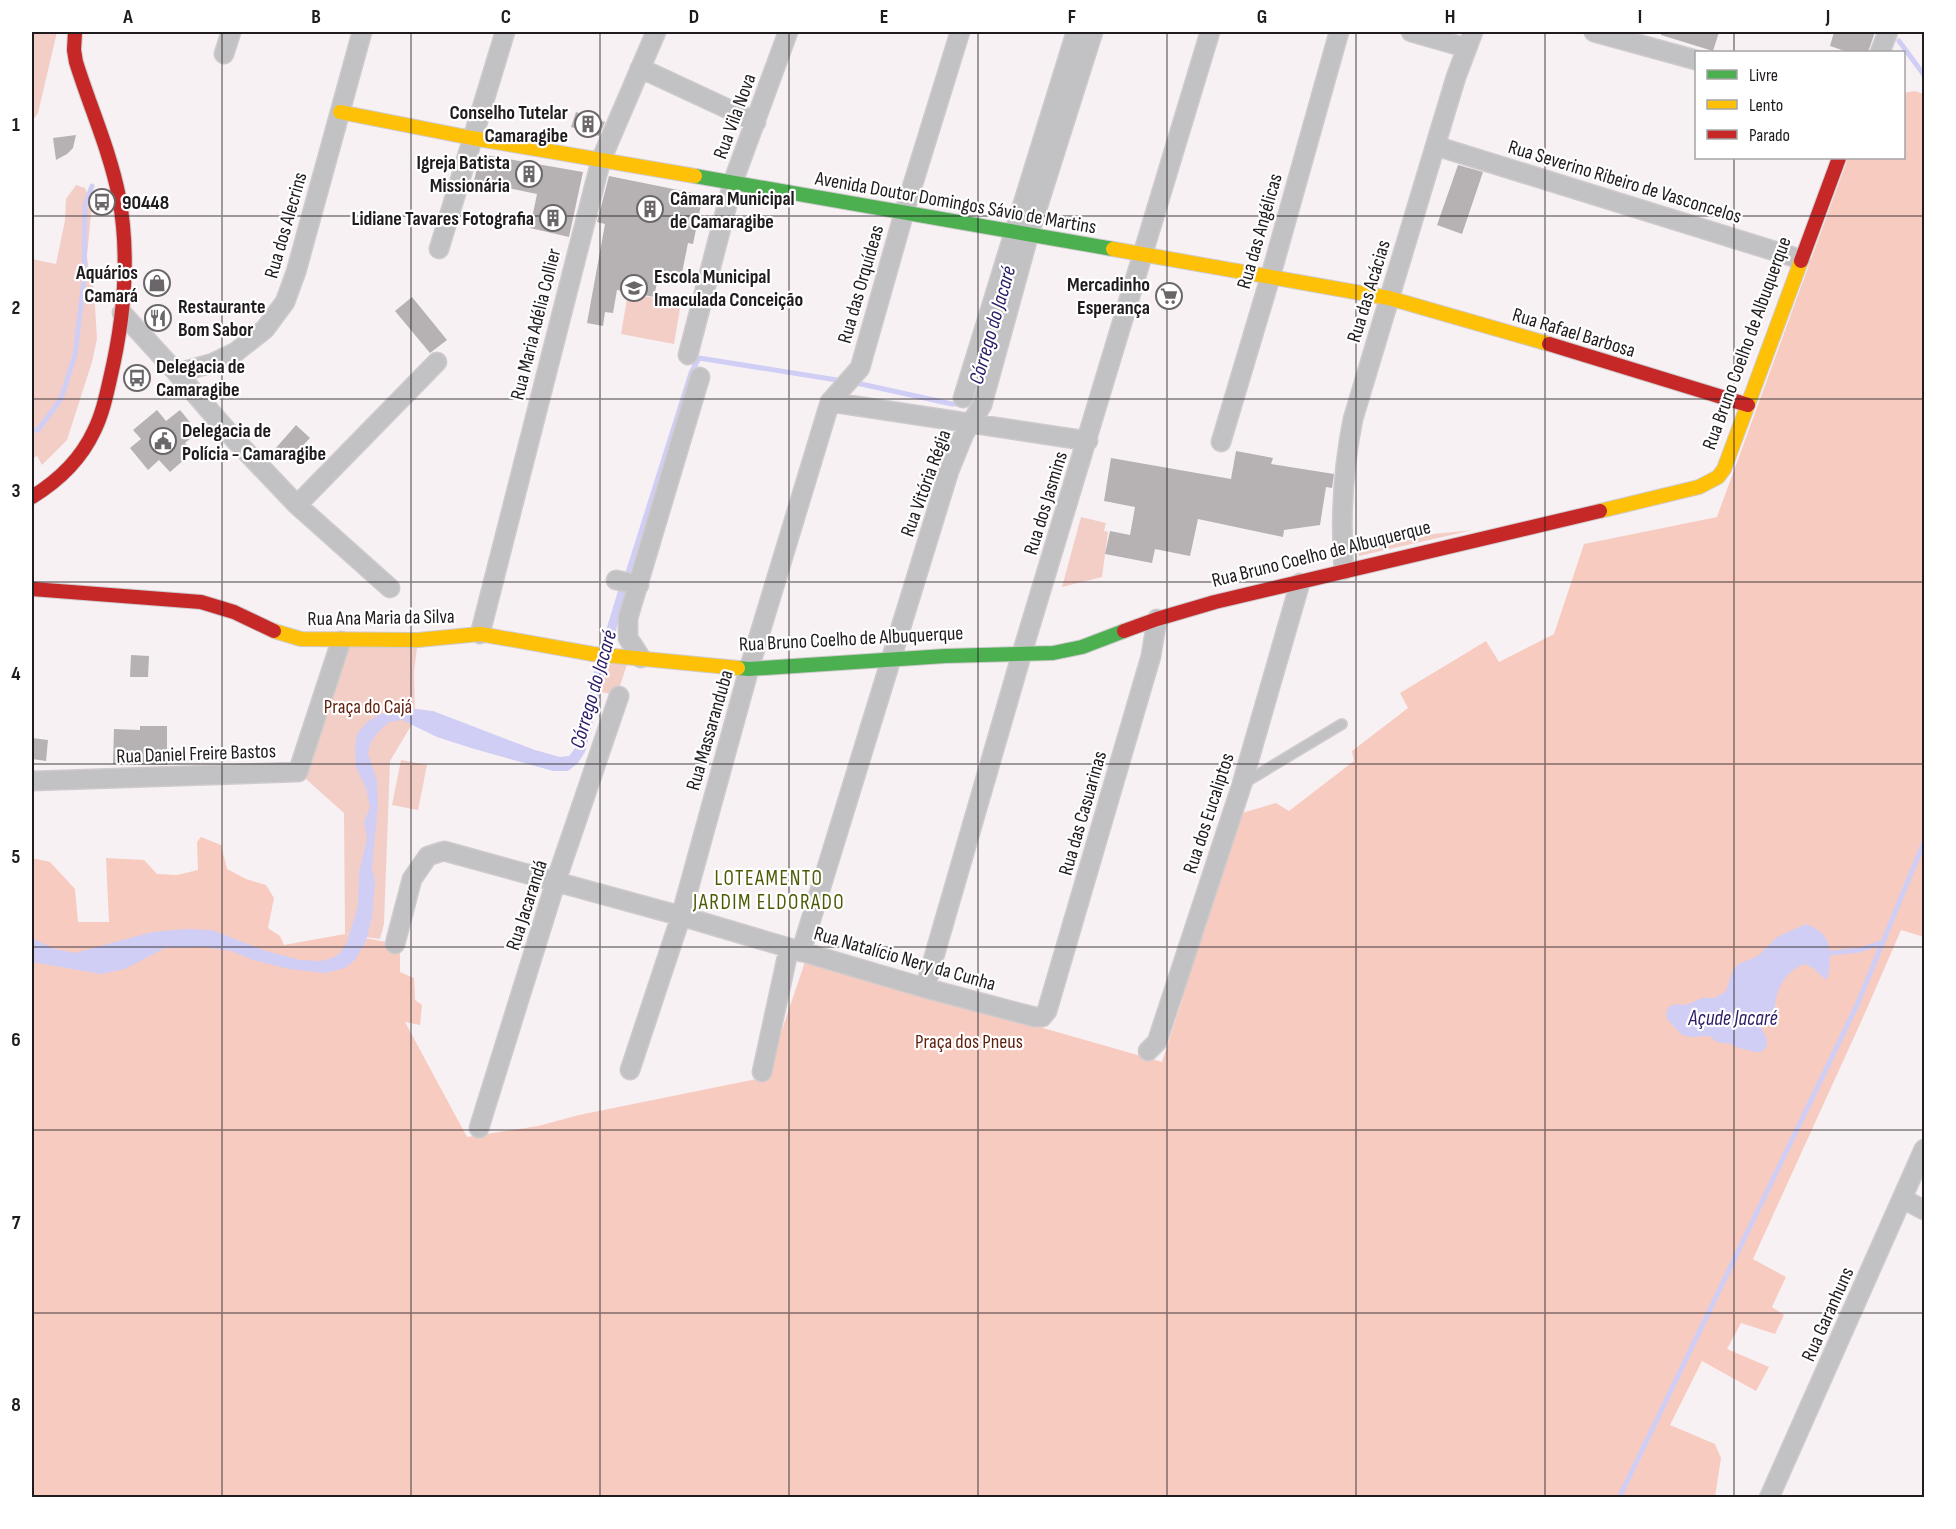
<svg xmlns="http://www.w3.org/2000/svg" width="1956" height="1529" viewBox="0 0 1956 1529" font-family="'Sofia Sans Condensed',sans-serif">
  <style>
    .green { fill: #f3cec7 }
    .forest { fill: #f8cbc1 }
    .water { fill: #d0cef5 }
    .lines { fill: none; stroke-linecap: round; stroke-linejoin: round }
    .stream { stroke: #d0cef5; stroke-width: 5 }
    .building { fill: #b6b1b3 }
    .lane-casing { stroke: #cfcbcd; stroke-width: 12 }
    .street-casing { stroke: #cfcbcd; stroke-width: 21 }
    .fast-casing { stroke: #cfcbcd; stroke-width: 16 }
    .slow-casing { stroke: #cfcbcd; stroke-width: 16 }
    .jam-casing { stroke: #cfcbcd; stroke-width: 16 }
    .lane { stroke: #c2c1c3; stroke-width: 9 }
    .street { stroke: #c2c1c3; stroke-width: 18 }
    .fast { stroke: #4caf50; stroke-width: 14 }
    .slow { stroke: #ffc107; stroke-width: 14 }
    .jam { stroke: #c62828; stroke-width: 14 }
    .grid { fill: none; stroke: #1f1b1e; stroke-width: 1.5; stroke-opacity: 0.55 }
    .labels { text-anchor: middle; stroke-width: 4.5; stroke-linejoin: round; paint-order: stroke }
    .poi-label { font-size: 20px; font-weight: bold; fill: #1f1b1e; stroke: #fff; text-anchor: start }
    .street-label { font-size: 20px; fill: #1f1b1e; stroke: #fff }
    .park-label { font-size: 20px; fill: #601e0d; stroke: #fff }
    .water-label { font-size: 21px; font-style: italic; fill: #2c1c67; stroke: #fff }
    .neighbourhood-label { font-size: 21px; letter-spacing: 1.5px; fill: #4f5a05; stroke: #fff }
    .neatline { fill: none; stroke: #1f1b1e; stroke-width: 2 }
    .grid-label { font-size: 20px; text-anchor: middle; font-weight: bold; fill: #1f1b1e }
  </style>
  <rect width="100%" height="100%" fill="#f7f1f4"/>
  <path class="green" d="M32,32H57L38,113L32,121Z
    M76,185L85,188L92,204L87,256L89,274L94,289L97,339L92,362L67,440L42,465L37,456L32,459V259L56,264L65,220L66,199Z
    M628,293L681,303L674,344L621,334Z
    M1081,517L1106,523L1104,531L1108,532L1102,577L1062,587Z
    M1473,530L1359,556L1355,542Z
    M418,640L414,671L415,719L390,761L384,924L380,939L345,934L344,813L298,772L341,641Z
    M609,655L629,658L617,695L601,692Z
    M401,760L427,765L418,810L392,805Z"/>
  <path class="forest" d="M1915,91L1924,94V937L1901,930L1865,1013L1753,1259L1786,1277L1772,1307L1784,1315L1775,1334L1741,1323L1727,1349L1769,1367L1756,1391L1702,1361L1670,1425L1715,1444L1721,1458L1715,1497H32V858L50,862L75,889L78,922H109L106,858L144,860L157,874L177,875L198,870L197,842L201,837L221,845L227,869L246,879L266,885L274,898L268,928L280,936L284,945L345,934L391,943L400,951V972L414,978L415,1000L422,1005L420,1025L405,1022L467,1137L538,1126L579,1115L766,1077L809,950L1034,1011L1043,1028L1162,1062L1182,1000L1192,953L1242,813L1276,803L1289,811L1354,761L1352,751L1408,708L1400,693L1486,641L1499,662L1554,634L1584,544L1717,517L1848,158H1904V93Z"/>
  <path class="water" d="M618,591H626L585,752L578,763L568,771H553L471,748L437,737L402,720L389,722L377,733L370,744L368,754L377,780L378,804L372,868L375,881L372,917L366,941L355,960L345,968L325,973L289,969L253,960L231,951L204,947L165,948L125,969L101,974L32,962V938L55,949L75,953L152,932L185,929L212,930L263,950L300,960L320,961L332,958L340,953L347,942L358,906L359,872L367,838L364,822L370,807L366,788L356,767L355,748L357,734L366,723L380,714L417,709L433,711L535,750L560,757L569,756C587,738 588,697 594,672C601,645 610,618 618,591Z
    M1806,924C1825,931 1831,941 1830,961C1829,969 1830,973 1826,980L1813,968L1805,964C1786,970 1775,990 1775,1009L1763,1017L1759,1023L1767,1040V1046L1761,1052H1755L1739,1048L1730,1044L1717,1042L1709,1036L1689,1037L1681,1034L1667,1019L1666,1013L1669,1007L1675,1004L1686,1005L1702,998H1715L1726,991L1732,972L1738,964L1758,956L1777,937Z"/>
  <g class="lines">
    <path class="stream" d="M1899,41L1924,75
      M852,382L952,404H963
      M32,430H38L61,399L75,355L84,280L85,205L92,186
      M626,579L691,373L699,358L843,381
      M1831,953L1860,950L1883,942
      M1619,1498L1857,1005L1924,842"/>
  </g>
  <path class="building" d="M1661,32H1719L1713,51L1661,35Z
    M1834,32H1875L1868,52H1848L1830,46Z
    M576,112L605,122L599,136L571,127Z
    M76,135L73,148L67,154L56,160L53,138Z
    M480,154L583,172L569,237L530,228L537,194L474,181Z
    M1458,165L1483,172L1462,234L1437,225Z
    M609,176L703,195L693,244L688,243L680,283L658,278L654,297L617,290L613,313L605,312L603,326L587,323L605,224L597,222Z
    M412,297L447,340L430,353L395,311Z
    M157,410L166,421L180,410L198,432L185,443L193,452L170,472L159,460L148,470L130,448L141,439L133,430Z
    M296,425L310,438L288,461L275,449Z
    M1236,451L1273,458L1271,464L1334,474L1332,488L1326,487L1320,525L1284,530L1283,537L1198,519L1190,556L1155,549L1152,563L1105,554L1110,531L1130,535L1135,507L1104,501L1111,458L1231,479Z
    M131,655L149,656L148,677H130Z
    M140,726H167V765L113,764L114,729L140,730Z
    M32,738L48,740L46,761L32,759Z"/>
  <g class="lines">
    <defs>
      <path id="lane" d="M1244,783L1342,724"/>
      <path id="street" d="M1411,32L1467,48
        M1594,32L1696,60
        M1880,52L1888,32
        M224,54L231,32
        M640,68L756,122
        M1436,146L1800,259
        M439,249L505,32
        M122,313L177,373L236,441L297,505L390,588
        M688,355L733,182L788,32
        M177,373L213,363L236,352L265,329L285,302L296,272L362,32
        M963,398L1076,32
        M830,402L1088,441
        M1221,442L1270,278L1339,32
        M297,505L437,362
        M1344,570C1340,519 1343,469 1353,419L1456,77L1473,32
        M616,580L639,585
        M480,634L601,160L656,32
        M641,658L628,638V618L700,377
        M32,781L298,772L341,641
        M395,944L412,879L428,856L444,851L681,916L925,988L1035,1017H1042L1047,1011L1151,656L1157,619
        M801,952L949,471L964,434L982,405L1029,234L1093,32
        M925,988L1022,653L1210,32
        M1148,1051L1157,1042L1242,784L1300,583
        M630,1070L681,916L749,669L830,402L860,368L904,213L960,32
        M762,1072L789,948
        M479,1128L556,881L619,696
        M1903,1199L1924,1210
        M1769,1498L1924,1149"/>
      <path id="fast" d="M695,176L1113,249
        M738,668L749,669L945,656L1053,653L1082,647L1124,631"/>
      <path id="slow" d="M340,112L472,138L695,176
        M1113,249L1389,298L1549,344
        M1600,511L1699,487L1718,477L1724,469L1801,261
        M274,631L301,639L418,640L480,634L593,654L738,668"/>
      <path id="jam" d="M1801,261L1839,158
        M1549,344L1748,405
        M32,497C58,481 81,459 94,431C102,415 106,397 110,379C124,320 130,257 119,197C110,151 90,107 76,62L74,50L75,32
        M32,589L201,602L234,612L274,631
        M1124,631L1157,619L1215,602L1600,511"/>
    </defs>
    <use href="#lane" class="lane-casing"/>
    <use href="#street" class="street-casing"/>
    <use href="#fast" class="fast-casing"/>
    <use href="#slow" class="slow-casing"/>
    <use href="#jam" class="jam-casing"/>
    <use href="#lane" class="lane"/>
    <use href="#street" class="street"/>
    <use href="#fast" class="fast"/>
    <use href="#slow" class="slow"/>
    <use href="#jam" class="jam"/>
  </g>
  <path class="grid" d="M222,32V1498M411,32V1498M600,32V1498M789,32V1498M978,32V1498M1167,32V1498M1356,32V1498M1545,32V1498M1734,32V52M1734,158V1498M32,216H1924M32,399H1924M32,582H1924M32,764H1924M32,947H1924M32,1130H1924M32,1313H1924"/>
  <defs>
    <symbol id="building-ring" viewBox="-11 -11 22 22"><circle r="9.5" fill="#fff" stroke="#6b6669" stroke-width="1.5"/><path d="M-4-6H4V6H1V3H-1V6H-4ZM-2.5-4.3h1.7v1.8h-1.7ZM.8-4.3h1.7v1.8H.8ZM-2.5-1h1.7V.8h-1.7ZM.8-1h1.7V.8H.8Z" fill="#6b6669"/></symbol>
    <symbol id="bus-ring" viewBox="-11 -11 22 22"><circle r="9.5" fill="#fff" stroke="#6b6669" stroke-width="1.5"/><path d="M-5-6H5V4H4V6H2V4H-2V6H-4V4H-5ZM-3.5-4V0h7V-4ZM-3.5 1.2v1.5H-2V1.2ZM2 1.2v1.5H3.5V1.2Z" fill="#6b6669"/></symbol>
    <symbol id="shop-ring" viewBox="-11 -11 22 22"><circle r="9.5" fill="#fff" stroke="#6b6669" stroke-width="1.5"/><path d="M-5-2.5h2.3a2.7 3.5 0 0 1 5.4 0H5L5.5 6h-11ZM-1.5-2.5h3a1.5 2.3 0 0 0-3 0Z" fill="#6b6669"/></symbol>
    <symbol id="school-ring" viewBox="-11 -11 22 22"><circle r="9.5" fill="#fff" stroke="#6b6669" stroke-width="1.5"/><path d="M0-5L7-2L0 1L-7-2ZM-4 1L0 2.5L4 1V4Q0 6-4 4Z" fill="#6b6669"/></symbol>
    <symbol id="supermarket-ring" viewBox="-11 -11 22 22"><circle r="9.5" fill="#fff" stroke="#6b6669" stroke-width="1.5"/><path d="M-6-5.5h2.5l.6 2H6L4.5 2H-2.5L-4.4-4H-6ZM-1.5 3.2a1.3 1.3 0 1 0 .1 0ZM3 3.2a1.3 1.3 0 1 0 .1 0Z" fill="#6b6669"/></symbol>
    <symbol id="restaurant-ring" viewBox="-11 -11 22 22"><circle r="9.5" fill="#fff" stroke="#6b6669" stroke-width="1.5"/><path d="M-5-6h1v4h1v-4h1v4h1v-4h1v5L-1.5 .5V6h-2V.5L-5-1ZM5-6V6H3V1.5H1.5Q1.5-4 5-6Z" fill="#6b6669"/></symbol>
    <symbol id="civic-ring" viewBox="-11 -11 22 22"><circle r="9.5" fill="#fff" stroke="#6b6669" stroke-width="1.5"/><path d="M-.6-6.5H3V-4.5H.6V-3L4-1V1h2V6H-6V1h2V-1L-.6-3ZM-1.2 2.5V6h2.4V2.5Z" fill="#6b6669"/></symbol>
  </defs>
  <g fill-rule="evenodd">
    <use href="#building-ring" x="573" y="109" width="30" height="30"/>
    <use href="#building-ring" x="514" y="159" width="30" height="30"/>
    <use href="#bus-ring" x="87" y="187" width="30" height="30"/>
    <use href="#building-ring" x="635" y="194" width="30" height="30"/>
    <use href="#building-ring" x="538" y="203" width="30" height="30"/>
    <use href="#shop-ring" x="142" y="268" width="30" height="30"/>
    <use href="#school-ring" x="619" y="273" width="30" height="30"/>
    <use href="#supermarket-ring" x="1154" y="281" width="30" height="30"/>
    <use href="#restaurant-ring" x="143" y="303" width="30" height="30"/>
    <use href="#bus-ring" x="122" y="363" width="30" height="30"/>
    <use href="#civic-ring" x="148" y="426" width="30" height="30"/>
  </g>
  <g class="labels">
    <g class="poi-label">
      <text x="568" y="119" text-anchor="end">Conselho Tutelar<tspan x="568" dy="23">Camaragibe</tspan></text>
      <text x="510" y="169" text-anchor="end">Igreja Batista<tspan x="510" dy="23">Missionária</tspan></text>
      <text x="670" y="205">Câmara Municipal<tspan x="670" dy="23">de Camaragibe</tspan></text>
      <text x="122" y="209">90448</text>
      <text x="534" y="225" text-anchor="end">Lidiane Tavares Fotografia</text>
      <text x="138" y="279" text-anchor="end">Aquários<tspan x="138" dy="23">Camará</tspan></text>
      <text x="654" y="283">Escola Municipal<tspan x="654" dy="23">Imaculada Conceição</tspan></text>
      <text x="1150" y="291" text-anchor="end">Mercadinho<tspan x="1150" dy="23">Esperança</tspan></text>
      <text x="178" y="313">Restaurante<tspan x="178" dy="23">Bom Sabor</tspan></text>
      <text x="156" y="373">Delegacia de<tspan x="156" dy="23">Camaragibe</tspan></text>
      <text x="182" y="437">Delegacia de<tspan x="182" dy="23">Polícia - Camaragibe</tspan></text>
    </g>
    <g class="street-label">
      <text transform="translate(734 116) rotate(-70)" y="7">Rua Vila Nova</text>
      <text transform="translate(1625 181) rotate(17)" y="7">Rua Severino Ribeiro de Vasconcelos</text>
      <text transform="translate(956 202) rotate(10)" y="7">Avenida Doutor Domingos Sávio de Martins</text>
      <text transform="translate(285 225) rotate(-74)" y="7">Rua dos Alecrins</text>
      <text transform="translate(1259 231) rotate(-74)" y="7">Rua das Angélicas</text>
      <text transform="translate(860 284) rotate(-74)" y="7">Rua das Orquídeas</text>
      <text transform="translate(1368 291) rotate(-73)" y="7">Rua das Acácias</text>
      <text transform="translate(535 324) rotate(-76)" y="7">Rua Maria Adélia Collier</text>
      <text transform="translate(1574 332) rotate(17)" y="7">Rua Rafael Barbosa</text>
      <text transform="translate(1746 343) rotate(-70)" y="7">Rua Bruno Coelho de Albuquerque</text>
      <text transform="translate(925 483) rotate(-70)" y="7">Rua Vitória Régia</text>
      <text transform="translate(1045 503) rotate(-73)" y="7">Rua dos Jasmins</text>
      <text transform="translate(1321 553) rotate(-14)" y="7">Rua Bruno Coelho de Albuquerque</text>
      <text transform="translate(381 617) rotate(-1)" y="7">Rua Ana Maria da Silva</text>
      <text transform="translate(851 638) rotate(-3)" y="7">Rua Bruno Coelho de Albuquerque</text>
      <text transform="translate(709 730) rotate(-74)" y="7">Rua Massaranduba</text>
      <text transform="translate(196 753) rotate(-2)" y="7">Rua Daniel Freire Bastos</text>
      <text transform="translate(1082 813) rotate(-74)" y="7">Rua das Casuarinas</text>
      <text transform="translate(1208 813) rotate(-72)" y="7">Rua dos Eucaliptos</text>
      <text transform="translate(526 905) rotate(-72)" y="7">Rua Jacarandá</text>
      <text transform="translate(905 958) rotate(16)" y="7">Rua Natalício Nery da Cunha</text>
      <text transform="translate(1827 1314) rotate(-66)" y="7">Rua Garanhuns</text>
    </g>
    <g class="park-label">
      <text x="368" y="713">Praça do Cajá</text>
      <text x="969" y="1048">Praça dos Pneus</text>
    </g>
    <g class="water-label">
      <text transform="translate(992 325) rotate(-74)" y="7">Córrego do Jacaré</text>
      <text transform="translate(593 689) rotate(-74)" y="7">Córrego do Jacaré</text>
      <text x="1733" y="1025">Açude Jacaré</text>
    </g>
    <g class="neighbourhood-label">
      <text x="769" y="885">LOTEAMENTO<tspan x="769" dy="24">JARDIM ELDORADO</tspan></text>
    </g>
  </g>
  <rect width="1956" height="1529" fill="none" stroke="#ffffff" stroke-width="66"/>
  <rect x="1695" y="51" width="210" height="108" fill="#ffffff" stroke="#a5a4a5" stroke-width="1.5"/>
  <rect x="1707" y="70" width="30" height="9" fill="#4caf50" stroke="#a5a4a5" stroke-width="1.5"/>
  <text x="1749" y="81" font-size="18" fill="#1f1b1e">Livre</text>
  <rect x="1707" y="100" width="30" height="9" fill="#ffc107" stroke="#a5a4a5" stroke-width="1.5"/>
  <text x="1749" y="111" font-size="18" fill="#1f1b1e">Lento</text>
  <rect x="1707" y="130" width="30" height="9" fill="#c62828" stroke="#a5a4a5" stroke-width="1.5"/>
  <text x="1749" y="141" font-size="18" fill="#1f1b1e">Parado</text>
  <rect x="33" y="33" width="1890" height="1463" class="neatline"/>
  <g class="grid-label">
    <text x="128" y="23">A</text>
    <text x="316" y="23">B</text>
    <text x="506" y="23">C</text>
    <text x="694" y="23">D</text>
    <text x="884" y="23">E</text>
    <text x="1072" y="23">F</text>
    <text x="1262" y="23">G</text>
    <text x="1450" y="23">H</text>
    <text x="1640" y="23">I</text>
    <text x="1828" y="23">J</text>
    <text x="16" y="131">1</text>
    <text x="16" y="314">2</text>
    <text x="16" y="497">3</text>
    <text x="16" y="680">4</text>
    <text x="16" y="863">5</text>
    <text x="16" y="1046">6</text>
    <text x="16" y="1229">7</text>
    <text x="16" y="1411">8</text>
  </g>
</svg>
